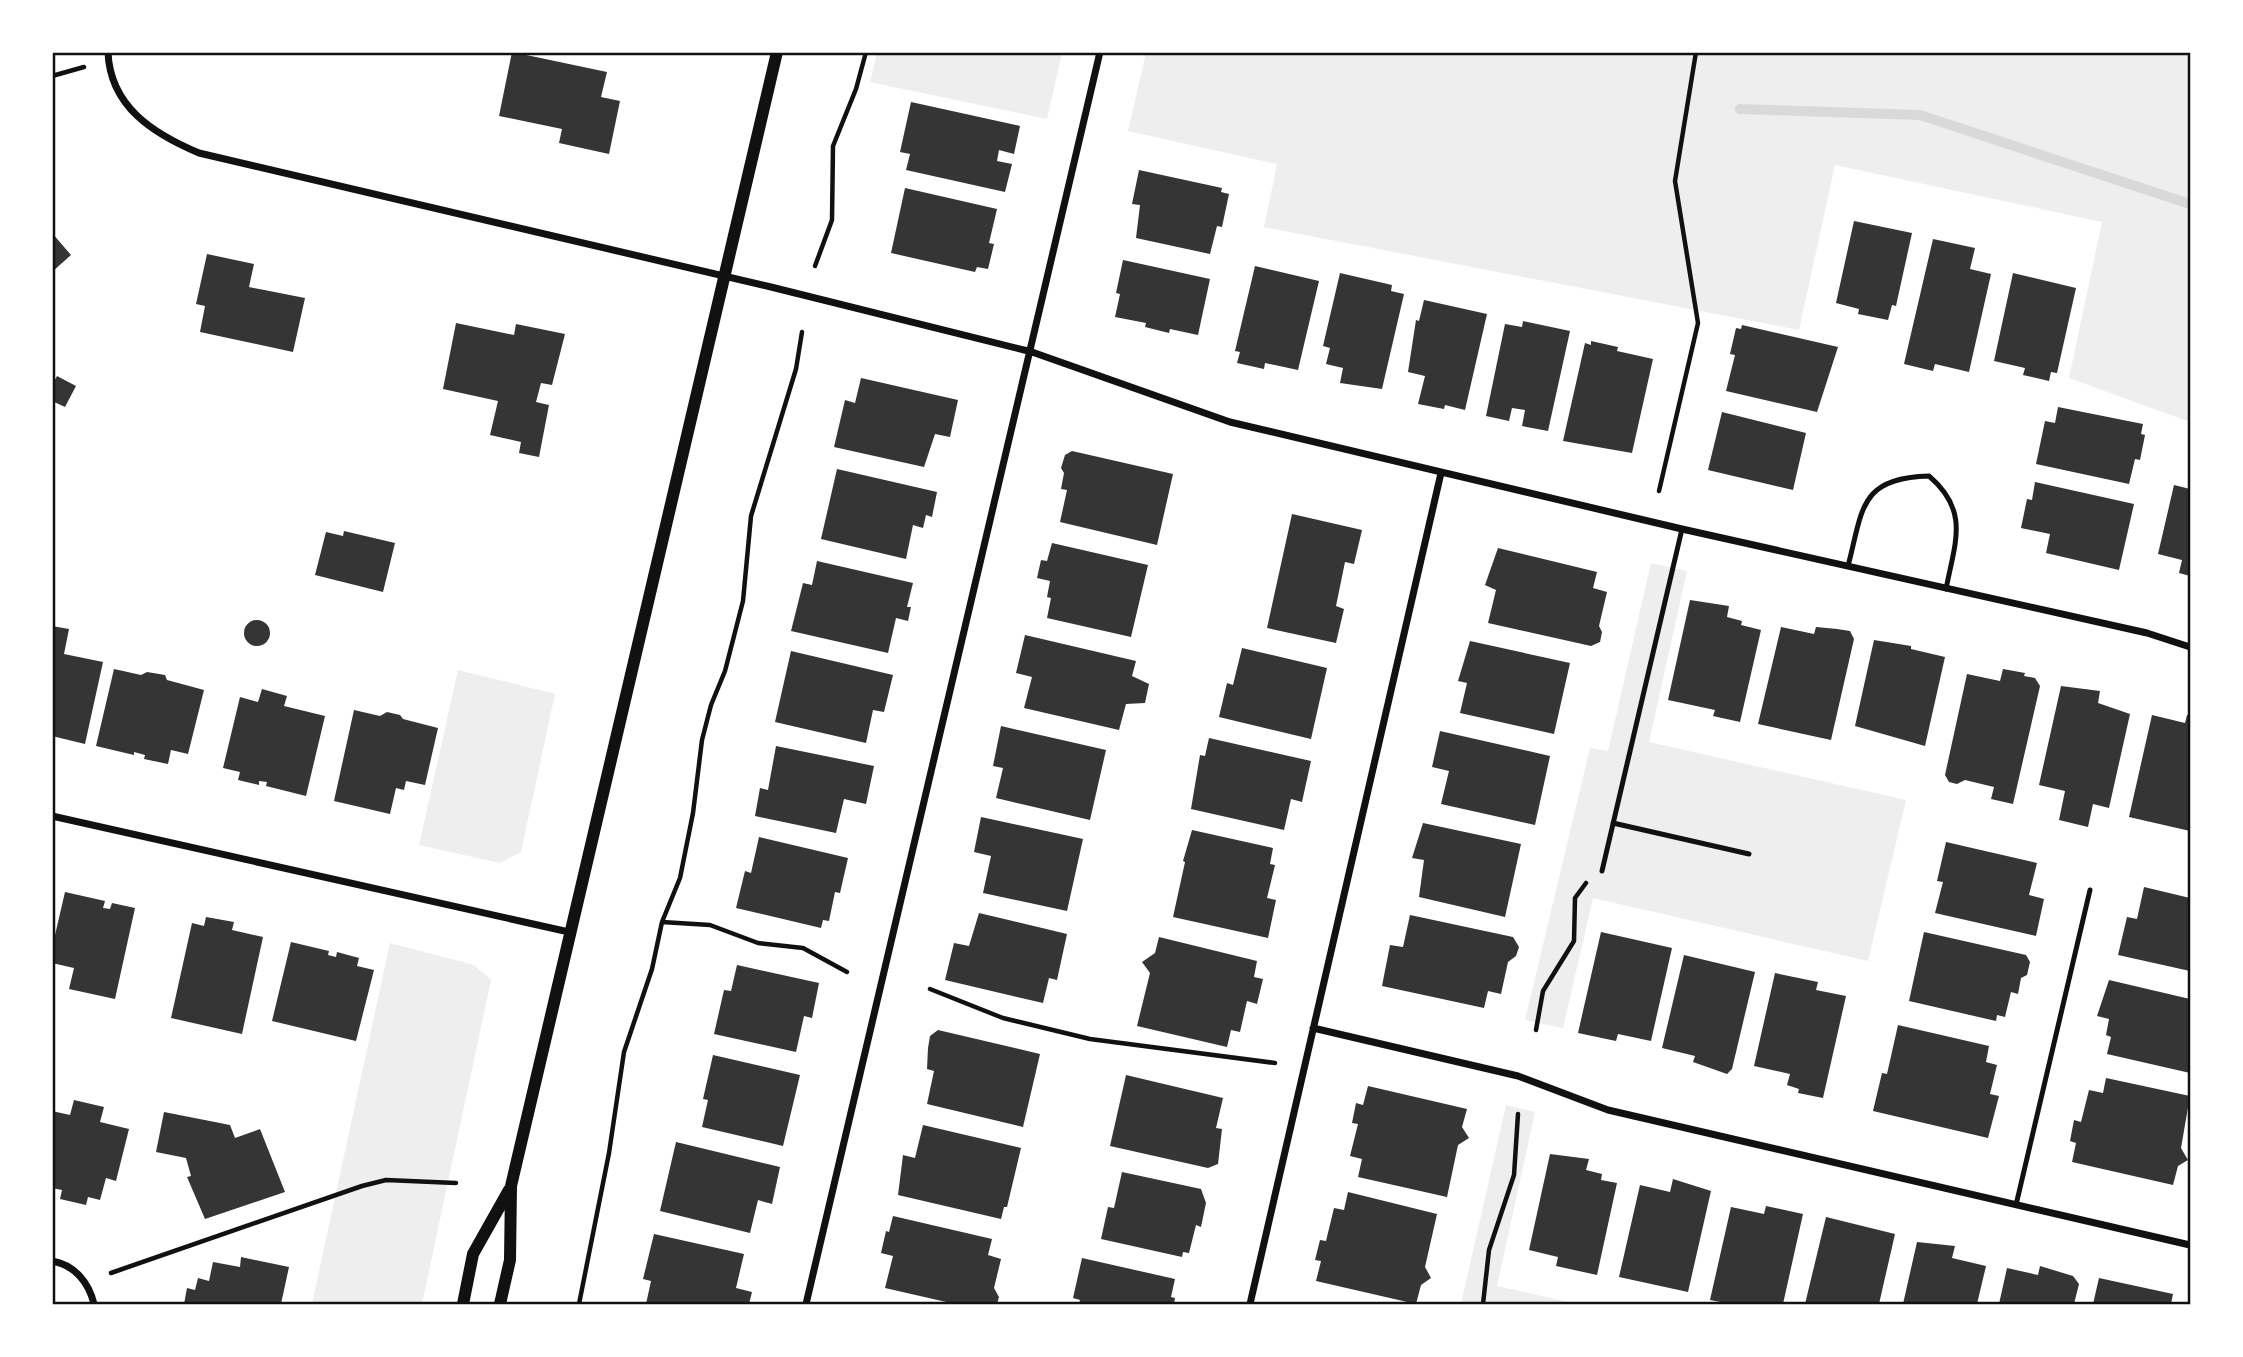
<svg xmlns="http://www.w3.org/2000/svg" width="2243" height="1357" viewBox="0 0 2243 1357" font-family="'PT Serif',serif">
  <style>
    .green { fill: #eee }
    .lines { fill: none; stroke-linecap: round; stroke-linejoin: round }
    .stream { stroke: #d9d9d9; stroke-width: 10 }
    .building { fill: #353535 }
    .path { stroke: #111; stroke-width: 4.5 }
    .service { stroke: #111; stroke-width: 5 }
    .minor { stroke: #111; stroke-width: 7 }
    .tertiary { stroke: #111; stroke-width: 12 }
    .neatline { fill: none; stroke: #111; stroke-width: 2.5 }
  </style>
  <rect width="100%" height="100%" fill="#fff"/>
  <path class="green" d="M877,53V52L1062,53L1047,119L870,82Z
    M1146,53H2190V422L2069,378L2102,222L1835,165L1799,330L1264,227L1277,164L1128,131Z
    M1651,563L1687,571L1649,742L1906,800L1868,961L1593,898L1563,1028L1525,1020L1590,748L1608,751Z
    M458,670L555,694L521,852L500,863L419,845Z
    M390,943L474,965L491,980L422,1304H312Z
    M1506,1105L1535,1112L1497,1286L1577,1304H1461Z"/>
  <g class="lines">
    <path class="stream" d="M1740,109L1920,115L2190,204"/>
  </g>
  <path class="building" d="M512,52L607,72L601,97L620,101L609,154L559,143L562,129L499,116Z
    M911,102L1020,126L1014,154L999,150L997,161L1012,164L1005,192L906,170L910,154L900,152Z
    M1139,170L1222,188L1221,192L1229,194L1222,227L1217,226L1210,254L1136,238L1140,205L1132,204Z
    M905,188L997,209L989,243L994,244L988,269L977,267L975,272L891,253Z
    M1854,221L1912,233L1896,306L1892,305L1888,320L1858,314L1859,309L1836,303Z
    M52,233L71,255L52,272Z
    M1933,239L1975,248L1970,269L1991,274L1969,372L1935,364L1933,371L1904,364Z
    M207,254L254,264L249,287L305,298L293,352L200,332L205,306L196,304Z
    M1123,260L1210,279L1198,335L1170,329L1169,333L1145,327L1146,323L1115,317L1120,294L1116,293Z
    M1255,266L1319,281L1298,370L1265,363L1264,369L1237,363L1240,352L1235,351Z
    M1340,273L1392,285L1391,291L1404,294L1382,389L1340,383L1343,368L1326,364L1330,348L1323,346Z
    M2013,273L2076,288L2057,373L2051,372L2049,381L2023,375L2025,368L1994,361Z
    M1424,300L1487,314L1465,410L1445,405L1444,409L1418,404L1425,376L1408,372L1416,320L1419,321Z
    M1523,321L1570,331L1548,431L1522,426L1525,410L1512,408L1509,421L1486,416L1505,324L1522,327Z
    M456,323L514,335L516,324L565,334L552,385L541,383L536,402L549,405L539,457L519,453L521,442L490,435L498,401L443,389Z
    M1742,325L1838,347L1817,412L1726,391L1735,355L1730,354L1736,328L1741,329Z
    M1591,341L1618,347L1617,351L1653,359L1632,453L1563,441L1585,343L1591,345Z
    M57,376L76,386L65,407L52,401V385Z
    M861,378L958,400L950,437L935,434L924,467L834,447L845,400L855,403Z
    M2058,407L2143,424L2141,434L2145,435L2140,460L2135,459L2129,484L2036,464L2045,421L2055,423Z
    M1722,412L1806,433L1793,490L1708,470Z
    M1072,451L1173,474L1157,545L1060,522L1067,490L1061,489L1064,473L1061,468L1065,455Z
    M837,469L937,492L932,517L926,515L923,528L913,525L906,559L821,539Z
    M2035,482L2134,504L2119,570L2046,553L2050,534L2021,528L2027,499L2032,500Z
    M2174,485L2190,489V576L2179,573L2182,560L2158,554Z
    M1292,514L1362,530L1354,564L1345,562L1336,606L1344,609L1336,643L1267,628Z
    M344,531L395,543L383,592L315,575L326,532L343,536Z
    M1052,543L1148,565L1131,637L1047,618L1051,598L1047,597L1050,581L1037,578L1041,560L1047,561Z
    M1498,548L1597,572L1593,588L1607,592L1599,626L1602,632L1600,642L1591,646L1488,623L1496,590L1485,585Z
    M817,561L913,583L907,607H911L908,621L896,618L888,653L791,631L803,583L812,585Z
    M1690,600L1729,606L1727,617L1742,621L1741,625L1761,630L1740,722L1713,716L1715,710L1668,700Z
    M244 633a13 13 0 1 1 26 0a13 13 0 1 1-26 0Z
    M52,626L69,629L64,654L103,662L85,744L52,736Z
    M1781,627L1814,634L1816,627L1837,629L1850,631L1854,639L1831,740L1758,724Z
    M1025,635L1136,661L1132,676L1149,684L1145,703L1126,704L1119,730L1024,708L1032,677L1016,673Z
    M1874,640L1911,646V649L1945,657L1925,746L1855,726Z
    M1470,641L1570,663L1554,734L1460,713L1467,683L1458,681Z
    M1242,648L1327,668L1311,739L1219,717L1227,683L1233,685Z
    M791,651L893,675L884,712L873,710L866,743L775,722Z
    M114,669L141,675L147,672L165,675L167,680L204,690L188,754L171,750L168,764L144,759L145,755L134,752V755L96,746Z
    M2003,669L2025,673L2024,676L2035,678L2040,686L2013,804L1991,799L1994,787L1965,780L1957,784L1949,782L1945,775L1967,674L2000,681Z
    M2061,686L2100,691L2098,703L2130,714L2109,808L2093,804L2088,827L2059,820L2065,791L2039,785Z
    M262,689L287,696L284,706L325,716L306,796L266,786L267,782L259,781V785L238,780L240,772L223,768L240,697L258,702Z
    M354,710L380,716L387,712L400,715L403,719L438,728L425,785L406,781L404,790L396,788L390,814L334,801Z
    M2152,715L2185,723L2187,715L2190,716V831L2129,817Z
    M1001,726L1106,750L1090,820L996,798L1003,768L993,766Z
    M1440,731L1550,756L1535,825L1441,804L1449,771L1432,767Z
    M1209,738L1311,761L1302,802L1291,799L1284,830L1191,809L1200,755L1205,756Z
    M776,746L874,766L866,804L844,799L836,833L755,816L760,788L768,790Z
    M981,817L1083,839L1067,911L983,893L991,856L974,852Z
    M1423,823L1521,844L1505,917L1419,897L1424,860L1412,858Z
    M1192,830L1273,848L1270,864L1275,865L1267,898L1276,900L1268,938L1173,917L1185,862L1183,861Z
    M759,837L848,858L840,893L835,892L829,921L823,920L821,928L736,908L745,871L751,873Z
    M1946,842L2037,863L2029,895L2044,899L2036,936L1935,913L1943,882L1937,881Z
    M2144,887L2190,898V971L2118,955L2127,917L2137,919Z
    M65,892L105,901L103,908L110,909L112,903L135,908L115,999L69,989L74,968L52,963V948Z
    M979,913L1067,934L1057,980L1049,978L1043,1003L945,980L954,943L969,946Z
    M1410,915L1513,937L1519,947L1516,956L1508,962L1501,994L1488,991L1484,1008L1382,986L1390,945L1403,947Z
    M206,917L234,922L232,930L263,937L242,1034L171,1018L192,923L204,926Z
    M1601,932L1672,948L1651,1041L1618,1034L1616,1041L1578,1033Z
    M1924,932L2026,955L2030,962L2027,975L2021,978L2018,994L2011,992L2005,1017L1997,1015L1996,1021L1909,1001Z
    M1159,937L1257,961L1254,977L1263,979L1257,1004L1247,1001L1240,1032L1231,1030L1227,1047L1137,1026L1150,973L1142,962L1155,953Z
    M291,942L329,951L328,955L336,957L337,952L359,958L357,966L374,970L356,1041L272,1021Z
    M1684,955L1755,972L1732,1069L1727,1074L1693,1062L1695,1056L1662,1048Z
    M737,965L819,983L812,1018L804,1016L796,1052L714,1034L724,990L731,991Z
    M1775,973L1818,982L1816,990L1846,996L1823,1098L1798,1093L1799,1089L1787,1085L1790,1074L1754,1066Z
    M2109,980L2190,999V1073L2107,1054L2111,1037L2106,1035L2109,1019L2097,1016Z
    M1898,1025L1989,1046L1986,1062L1997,1065L1990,1094L1999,1096L1988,1138L1873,1111L1882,1073L1887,1074Z
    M938,1030L1040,1054L1023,1127L927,1104L934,1071L927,1069L928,1048L930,1036Z
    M713,1055L800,1075L783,1146L702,1127L708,1100L703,1099Z
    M1126,1075L1223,1098L1216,1128L1222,1129L1218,1164L1208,1168L1110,1146Z
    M2106,1078L2190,1096L2181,1148L2188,1160L2178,1166L2173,1185L2072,1162L2076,1143L2070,1141L2074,1120L2081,1122L2089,1090L2103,1093Z
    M1368,1086L1467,1109L1462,1127L1469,1138L1458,1145L1447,1197L1358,1177L1362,1159L1350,1156L1358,1124L1352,1123L1356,1103L1363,1105Z
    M74,1100L104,1107L100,1122L129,1129L116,1181L106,1178L100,1200L88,1197L86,1205L60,1199L62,1190L52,1188V1111L70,1115Z
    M164,1112L230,1125L235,1138L260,1129L285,1192L205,1219L187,1177L191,1176L186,1158L156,1152Z
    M923,1125L1021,1148L1007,1207H1004L1001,1219L898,1195L903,1155L915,1158Z
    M676,1142L780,1167L772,1204L758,1200L750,1233L660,1211Z
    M1550,1154L1589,1159L1586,1170L1602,1174L1601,1180L1617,1183L1597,1275L1556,1266L1558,1257L1529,1250Z
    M1122,1172L1201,1189L1206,1203L1201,1227L1196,1225L1189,1253L1183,1252L1182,1257L1101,1239L1108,1207L1114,1208Z
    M1673,1179L1711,1191L1688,1292L1619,1277L1640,1185L1670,1192Z
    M1348,1192L1437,1214L1425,1267L1431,1278L1421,1285L1416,1304L1316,1281L1321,1261L1315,1260L1320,1240L1326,1241L1334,1208L1344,1210Z
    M1766,1206L1803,1214L1783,1304H1731L1710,1300L1731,1207L1764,1214Z
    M893,1216L992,1239L988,1255L1001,1259L994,1288L999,1297L997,1304H955L885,1288L893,1256L881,1253L886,1231L889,1232Z
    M1826,1217L1895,1234L1879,1304H1805Z
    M654,1234L744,1254L736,1288L752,1292L749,1304H646L651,1281L643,1279Z
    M1917,1242L1955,1246L1952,1258L1986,1266L1977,1304H1903Z
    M241,1257L289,1267L281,1304H184L187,1288L195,1290L198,1278L209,1281L213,1262L240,1267Z
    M1082,1258L1175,1279L1171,1297L1175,1298L1174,1304H1079L1080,1300L1073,1298Z
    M2040,1266L2073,1276L2079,1284L2074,1304H1999L2007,1268L2038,1275Z
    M2099,1278L2173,1294L2171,1304H2093Z"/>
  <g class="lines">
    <path class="path" d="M52,76L84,67
      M815,266L832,220L833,146L856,89L866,52
      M1659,491L1698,323L1675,181L1696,52
      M662,922L710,925L758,943L803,948L847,972
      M930,989L1003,1018L1090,1039L1275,1063
      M1536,1030L1543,991L1574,941L1575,898L1586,883
      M111,1273L362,1186L386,1180L456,1183
      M579,1304L609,1153L624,1052L652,969L662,922L680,878L693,813L702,740L711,705L725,671L743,601L751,516L796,369L802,332
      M1483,1304L1489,1250L1514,1175L1518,1114"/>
    <path class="service" d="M1848,566C1863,509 1859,478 1929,476C1970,511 1955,542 1946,589
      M1613,823L1749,854
      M1602,871L1682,529
      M2016,1205L2090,890"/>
    <path class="minor" d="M108,52C110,107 154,134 199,153L771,287L1032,352L1230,422L1682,529L2147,633L2190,647
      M52,816L569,932
      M1313,1028L1518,1076L1608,1110L2190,1245
      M52,1261C75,1265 89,1283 94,1304
      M806,1304L1100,52
      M1250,1304L1441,473"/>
    <path class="tertiary" d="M463,1304L473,1254L509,1190
      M500,1304L510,1260L511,1186L777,52"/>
  </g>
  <rect width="2243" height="1357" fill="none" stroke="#ffffff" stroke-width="108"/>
  <rect x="54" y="54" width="2135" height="1249" class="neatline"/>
</svg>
